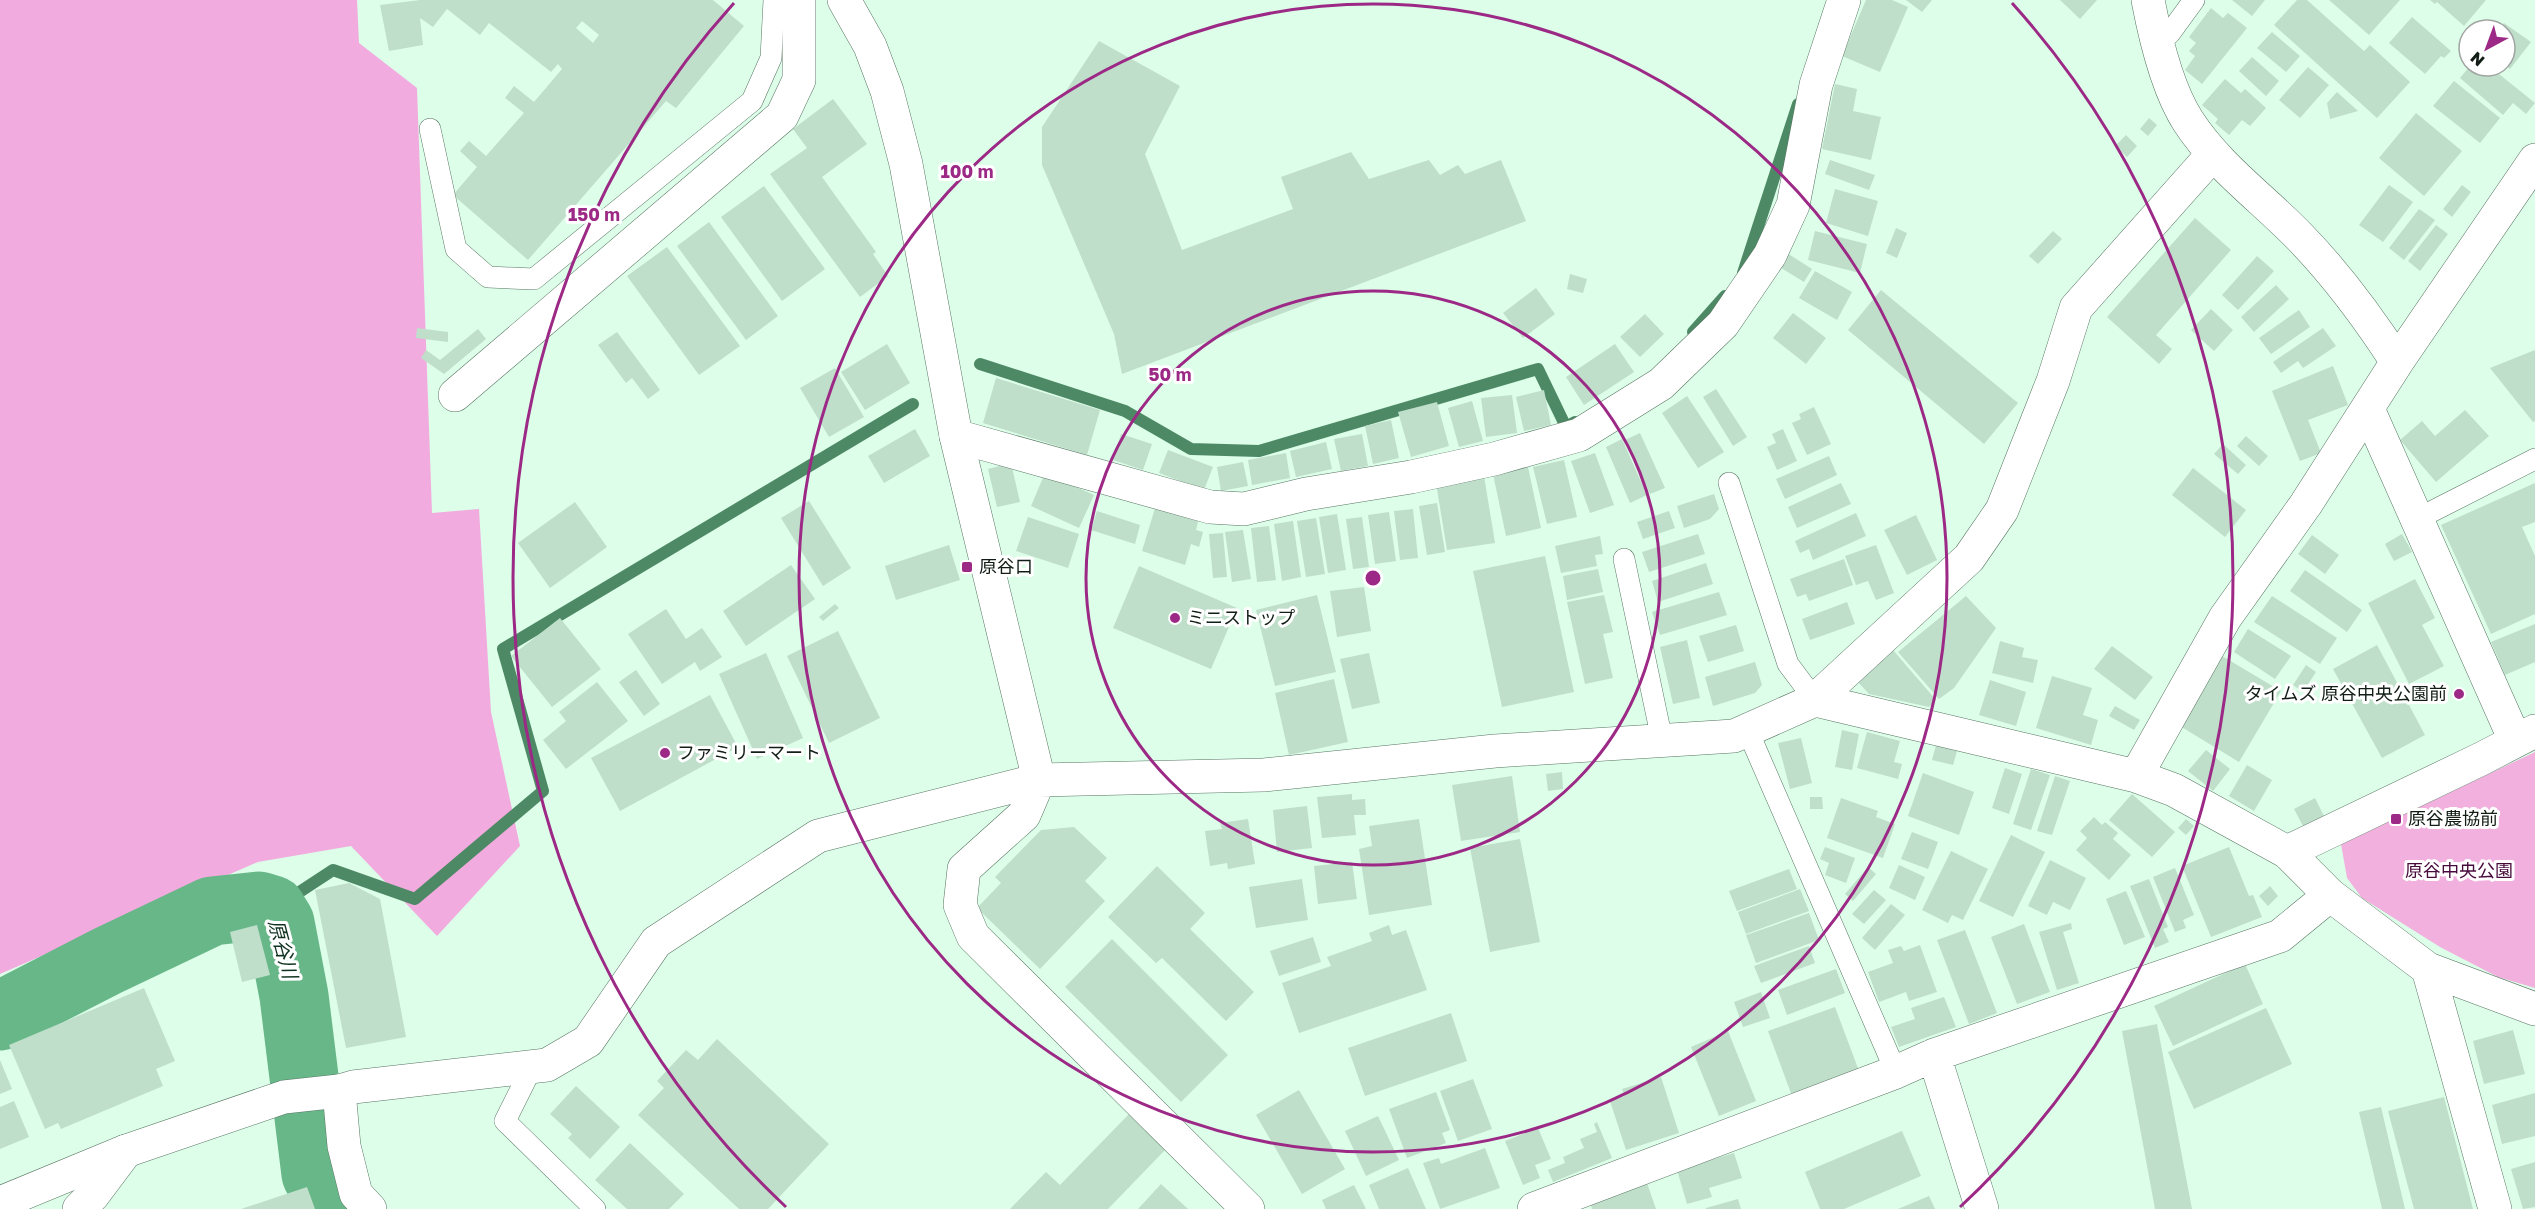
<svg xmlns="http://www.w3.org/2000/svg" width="2535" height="1209" viewBox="0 0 2535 1209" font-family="'Golos Text','Noto Sans JP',sans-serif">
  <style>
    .green { fill: #f1b0de }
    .forest { fill: #f2abde }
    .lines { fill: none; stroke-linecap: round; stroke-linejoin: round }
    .stream { stroke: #4e8966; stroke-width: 12 }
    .river { stroke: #67b789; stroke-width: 69 }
    .building { fill: #bfdfca; fill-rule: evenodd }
    .service-casing { stroke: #587563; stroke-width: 22 }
    .minor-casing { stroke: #587563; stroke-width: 34 }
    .tertiary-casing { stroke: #587563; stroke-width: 34 }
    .service { stroke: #fff; stroke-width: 21 }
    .minor { stroke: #fff; stroke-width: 33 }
    .tertiary { stroke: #fff; stroke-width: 33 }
    .ring { fill: none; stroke: #9c2985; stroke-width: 3 }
    .poi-dot { fill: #9c2985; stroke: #fff; stroke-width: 2 }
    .labels { text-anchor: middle; stroke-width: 6; stroke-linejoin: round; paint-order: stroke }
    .poi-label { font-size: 18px; fill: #121d16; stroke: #fff; text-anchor: start }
    .park-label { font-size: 18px; fill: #470a3c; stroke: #fff }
    .water-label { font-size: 20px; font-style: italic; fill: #0f3320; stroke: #fff }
    .centre { fill: #9c2985; stroke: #fff; stroke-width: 3 }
    .ring-label { font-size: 18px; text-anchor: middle; font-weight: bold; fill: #9c2985; stroke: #fff; stroke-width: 6; stroke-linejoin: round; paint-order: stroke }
  </style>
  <rect width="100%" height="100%" fill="#ddfee9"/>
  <path class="green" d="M2535,752V988L2498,977L2440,947L2362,898L2347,878L2341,844Z"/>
  <path class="forest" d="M0,0H357L359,43L417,88L432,513L479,509L491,712L520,846L437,936L351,846L258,862L0,974Z"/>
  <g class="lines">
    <path class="stream" d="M1743,273L1798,104
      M1693,332L1725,296
      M980,364L1125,411L1191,449L1259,451L1538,369L1566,427L1575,422
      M272,910L333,870L415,899L543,791L503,649L913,404"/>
    <path class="river" d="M0,1016L107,961L212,911L259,906L272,910L280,923L294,996L316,1174L334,1209"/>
  </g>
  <path class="building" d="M420,0H713L744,26L676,108L666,101L528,260L453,195L477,167L460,151L469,141L486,156L524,113L505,98L514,86L534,102L562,69L558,64L551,72L489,23L480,35L447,9L433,27L420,18L423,45L389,51L380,5ZM582,21L599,35L593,43L576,28Z
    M1866,0H1892L1908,7L1880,72L1842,56Z
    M1906,0H1932L1922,12Z
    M2060,0H2097L2080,19Z
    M2232,0H2265L2252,16Z
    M2297,0H2307L2364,51L2370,45L2410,82L2377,118L2274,25Z
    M2329,0H2400L2369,35Z
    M2430,0H2486L2464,26L2437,2L2435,4Z
    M2211,8L2223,18L2228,13L2247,28L2202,84L2185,70L2195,56L2189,51L2196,43L2189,37Z
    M2412,17L2451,51L2444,58L2441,56L2425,74L2389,43Z
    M2504,23L2531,42L2510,69L2505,64V30H2499Z
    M2272,32L2300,56L2286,72L2257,48Z
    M1099,41L1180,86L1145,154L1182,250L1293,209L1281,177L1351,152L1369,179L1429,160L1440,175L1458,165L1465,174L1501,160L1526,221L1122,374L1114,334L1042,165V127Z
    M2252,57L2279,81L2266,96L2239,71Z
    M2470,66H2489L2535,103L2526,114L2513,103L2503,115L2460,78Z
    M2308,67L2329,85L2300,118L2279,100Z
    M2225,79L2241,93L2245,89L2266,108L2250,126L2242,120L2229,135L2215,123L2218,119L2202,105Z
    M2454,81L2500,118L2480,143L2433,106Z
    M1835,84L1857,89L1853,111L1881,117L1871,160L1822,149Z
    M2337,92L2358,111L2330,119L2327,103Z
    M833,99L867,144L822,177L876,252L873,254L888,276L860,297L770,174L807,148L793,129Z
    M2416,113L2462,151L2424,196L2379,158Z
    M2149,118L2157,125L2148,136L2140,129Z
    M2126,135L2137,146L2127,157L2115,146Z
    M1830,160L1875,175L1869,190L1825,174Z
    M2389,185L2413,202L2383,242L2359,225Z
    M2462,185L2471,192L2452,217L2443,209Z
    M764,186L825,269L782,301L721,217Z
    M1835,189L1878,201L1868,236L1826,223Z
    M2419,209L2435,220L2404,260L2389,248Z
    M2195,218L2231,250L2156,335L2172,349L2159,364L2107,317Z
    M709,222L778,316L746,340L677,246Z
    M2436,225L2448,234L2420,271L2408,261Z
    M1896,228L1907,233L1897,258L1886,253Z
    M1815,231L1867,244L1860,273L1808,260Z
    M2053,231L2062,239L2038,264L2029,256Z
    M667,247L740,346L699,375L627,276Z
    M1787,253L1812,269L1804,282L1778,266Z
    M2257,256L2274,271L2238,310L2222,295Z
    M1815,271L1852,292L1837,320L1799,298Z
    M1570,274L1587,279L1583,293L1567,289Z
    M2276,285L2289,299L2254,332L2241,317Z
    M1536,288L1555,314L1523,338L1503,313Z
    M1881,290L2018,403L1984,444L1848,330Z
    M2211,309L2233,330L2214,351L2191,330Z
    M2299,310L2310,327L2271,354L2259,338Z
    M1793,313L1826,338L1806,364L1773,338Z
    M1645,314L1664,334L1640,357L1620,337Z
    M417,328L448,332V342L416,338Z
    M2323,328L2336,346L2303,368L2298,361L2281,373L2273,362Z
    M478,329L486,339L444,374L421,358L426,350L440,360Z
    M617,332L660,390L648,399L632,378L626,383L598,345Z
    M887,344L910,383L865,410L841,372Z
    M1615,344L1634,372L1584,405L1566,377Z
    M2535,350V421L2533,422L2490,368Z
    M2333,366L2348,405L2308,420L2321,453L2300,461L2272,391Z
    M835,368L864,417L829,437L800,388Z
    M996,378L1100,410L1087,455L983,423Z
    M1716,389L1747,437L1733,446L1703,397Z
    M1544,390L1551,425L1524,431L1516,397Z
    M1512,395L1517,433L1486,437L1481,398Z
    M1687,396L1724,452L1698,468L1662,413Z
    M1472,401L1483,441L1459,447L1448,408Z
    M1437,402L1449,446L1411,457L1398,412Z
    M1814,407L1831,444L1807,455L1792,423L1801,419L1799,414Z
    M2465,410L2489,436L2436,482L2400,440L2422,421L2435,436Z
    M1391,420L1399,458L1373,464L1365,426Z
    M915,429L930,456L884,483L868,456Z
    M1783,429L1797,461L1777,470L1767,447L1776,443L1772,434Z
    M1640,433L1665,488L1650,494L1625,440Z
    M1121,434L1152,444L1143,470L1113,460Z
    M1362,434L1368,466L1341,471L1334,439Z
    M2246,436L2268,456L2259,466L2237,446Z
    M1622,439L1647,495L1630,503L1606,447Z
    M1326,442L1332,469L1296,477L1290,451Z
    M2223,444L2246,465L2238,474L2214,454Z
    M1168,450L1213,467L1204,490L1159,473Z
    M1286,453L1290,478L1252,485L1248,460Z
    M1595,453L1614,505L1590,513L1571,461Z
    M1829,456L1837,475L1785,499L1776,479Z
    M1564,460L1577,517L1547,524L1533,467Z
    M1243,462L1248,486L1221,491L1217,467Z
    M1011,463L1020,502L997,507L988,469Z
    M1528,467L1541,528L1506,536L1493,474Z
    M2193,468L2246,510L2225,537L2172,495Z
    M1045,473L1094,495L1079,528L1031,506Z
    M1484,476L1495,543L1447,550L1436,483Z
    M1841,483L1851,504L1797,528L1788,507Z
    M2535,483V522L2522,527L2535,556V614L2491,634L2441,525Z
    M1714,494L1719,509L1710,519L1684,528L1677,506Z
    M809,501L851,568L823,586L781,518Z
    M575,502L607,547L550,588L518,543Z
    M1437,503L1445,552L1427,555L1419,506Z
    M1156,505L1199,518L1196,530L1203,532L1199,547L1191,544L1185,565L1142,551Z
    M1413,509L1418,558L1400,560L1394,511Z
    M1097,511L1140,525L1135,544L1091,530Z
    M1669,511L1675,528L1643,539L1637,522Z
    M1389,512L1396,561L1375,564L1368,515Z
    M1856,513L1866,536L1813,560L1809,549L1800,553L1795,541Z
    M1337,514L1346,570L1328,573L1319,517Z
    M1916,515L1937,560L1907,575L1884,530Z
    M1028,517L1079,534L1068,568L1016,551Z
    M1362,517L1369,567L1353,569L1346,519Z
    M1316,518L1325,574L1306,577L1297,521Z
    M1293,521L1301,577L1282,581L1274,524Z
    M1269,526L1276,580L1257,582L1251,528Z
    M1243,530L1251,579L1232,582L1225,532Z
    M1223,533L1227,577L1213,578L1209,534Z
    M1698,534L1705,554L1649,572L1642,552Z
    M2402,534L2412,552L2394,561L2385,544Z
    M2312,535L2339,555L2325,574L2298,554Z
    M1600,536L1603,554L1595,555L1597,566L1561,573L1555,546Z
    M949,545L960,580L896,600L885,566Z
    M1876,545L1894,593L1876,600L1868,581L1856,585L1845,556Z
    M1545,556L1574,692L1502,707L1473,571Z
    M1844,559L1853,585L1809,601L1806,594L1797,597L1790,579Z
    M1706,563L1713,584L1658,602L1652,581Z
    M791,565L815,599L746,646L723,611Z
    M1139,566L1237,608L1211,669L1113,628Z
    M1598,569L1603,592L1567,600L1563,576Z
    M2305,570L2362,610L2347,632L2290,591Z
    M2415,579L2435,618L2422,625L2444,666L2409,684L2368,603Z
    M1364,587L1371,631L1337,637L1330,591Z
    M1719,592L1727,615L1660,635L1652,612Z
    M1317,595L1336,672L1275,686L1256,610Z
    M1604,595L1613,632L1603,634L1613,678L1585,684L1567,602Z
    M1966,596L1996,628L1954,688L1939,699L1898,652Z
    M2272,596L2337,638L2320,664L2254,622Z
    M1847,602L1855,624L1810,640L1802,619Z
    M835,604L839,608L823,621L819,617Z
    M666,609L686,639L702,628L722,657L700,671L695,662L662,684L628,634Z
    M560,618L601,669L552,707L511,656Z
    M2535,624V662L2505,675L2491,642Z
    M1736,625L1744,651L1708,662L1699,636Z
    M2248,629L2291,656L2275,679L2234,652Z
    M838,631L880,718L829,743L787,656Z
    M1687,640L1700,698L1673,704L1660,647Z
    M2000,641L2024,648L2022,657L2038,660L2033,683L1992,673Z
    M2377,645L2425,735L2382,758L2333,669Z
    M2112,646L2153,677L2135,700L2094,669Z
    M1893,650L1936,700L1929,707L1869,694L1858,682Z
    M766,653L803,738L757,759L719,674Z
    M1369,653L1380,703L1352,709L1340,659Z
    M2222,656L2281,691L2239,762L2180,726Z
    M1755,662L1762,685L1755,693L1713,706L1705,677Z
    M2306,665L2316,672L2303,692L2293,685Z
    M636,670L660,704L644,716L619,682Z
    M2052,676L2092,688L2083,715L2098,720L2091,745L2036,728Z
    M1334,679L1348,742L1289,755L1275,693Z
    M1990,680L2026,692L2016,726L1979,715Z
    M597,682L628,721L566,769L543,740L566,721L559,712Z
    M710,695L738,747L620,811L591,758Z
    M2115,706L2140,720L2134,730L2109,716Z
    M1842,730L1859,734L1852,770L1835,767Z
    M1867,732L1900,741L1894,762L1902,764L1898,779L1857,768Z
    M1801,738L1812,783L1790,789L1778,743Z
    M1936,745L1957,751L1953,765L1932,760Z
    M2206,750L2230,769L2213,791L2188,771Z
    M2247,765L2272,780L2254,811L2229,796Z
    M2005,768L2022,774L2009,814L1992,808Z
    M2031,769L2050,775L2031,830L2013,824Z
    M1562,772L1563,789L1548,791L1546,774Z
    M1923,773L1974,792L1959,835L1908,816Z
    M1512,776L1520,832L1461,841L1452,785Z
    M2055,776L2070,781L2052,835L2037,831Z
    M1352,794V800L1365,799L1366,815H1354L1356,835L1322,838L1317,797Z
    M2132,794L2175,832L2152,857L2109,820Z
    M1810,797H1822L1823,809H1810Z
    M1841,798L1878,811L1876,817L1895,824L1883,858L1827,838Z
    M2315,798L2324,816L2303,826L2294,809Z
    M1307,806L1312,848L1277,852L1273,810Z
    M2094,817L2102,825L2105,822L2118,833L2113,839L2131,855L2109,880L2076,850L2087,838L2080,831Z
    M1248,819L1255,864L1228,869L1227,863L1210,866L1205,831L1222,829L1220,823Z
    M1419,819L1432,905L1369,915L1359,849L1372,846L1369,826Z
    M2186,819L2194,826L2186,835L2178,828Z
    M1074,827L1107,858L1085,881L1105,901L1040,969L977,908L1001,883L995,877L1041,830Z
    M1912,832L1938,842L1928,869L1901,859Z
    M2011,835L2045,852L2013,917L1979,901Z
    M1520,839L1540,942L1490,952L1470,848Z
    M1825,847L1855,858L1846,883L1825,875L1829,863L1820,859Z
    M2229,847L2249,896L2253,895L2262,917L2211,937L2182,866Z
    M1951,851L1988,869L1963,920L1952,915L1948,923L1922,910Z
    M2050,860L2086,878L2070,910L2053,902L2047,915L2028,906Z
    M1352,862L1357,899L1318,904L1314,866Z
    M1899,865L1925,877L1915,900L1889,888Z
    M1157,866L1205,913L1190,929L1254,992L1226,1021L1162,958L1156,963L1108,917Z
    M1868,867L1876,874L1853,901L1845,894Z
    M2175,868L2194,915L2183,920L2186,928L2175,932L2153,877Z
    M1789,869L1797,889L1737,911L1729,891Z
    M1302,879L1308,920L1256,928L1249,887Z
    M2149,879L2168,927L2163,929L2169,942L2155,948L2130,886Z
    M349,883L380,899L406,1037L346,1048L315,890Z
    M2270,886L2278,896L2268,906L2259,896Z
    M1800,889L1809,911L1746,934L1738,912Z
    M1874,890L1886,900L1864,924L1852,914Z
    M2126,891L2145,937L2124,945L2106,899Z
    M1891,904L1905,915L1875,950L1862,938Z
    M1809,913L1819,940L1756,963L1746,935Z
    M2071,923L2072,929L2063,932L2079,983L2057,990L2039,932Z
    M2024,924L2050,992L2017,1004L1991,937Z
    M257,925L270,975L242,982L230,932Z
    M1389,925L1392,935L1406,930L1427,990L1299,1033L1282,983L1331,966L1327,957L1372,941L1369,933Z
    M1965,930L1997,1013L1969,1024L1937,940Z
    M1313,937L1321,962L1279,976L1270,951Z
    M1112,939L1228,1055L1181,1102L1065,987Z
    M1920,945L1937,992L1909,1001L1906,992L1879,1002L1868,972L1893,963L1888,950L1901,946L1904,951Z
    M1809,946L1815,963L1761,983L1754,966Z
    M2245,964L2263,1004L2173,1046L2154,1006Z
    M1836,969L1845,993L1787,1015L1778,990Z
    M144,988L175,1061L156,1069L163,1086L61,1129L58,1123L45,1129L9,1045Z
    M1761,992L1770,1018L1743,1027L1734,1002Z
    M1944,997L1956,1027L1899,1047L1891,1027L1915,1019L1911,1008Z
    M1835,1007L1859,1071L1792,1096L1768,1031Z
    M2266,1008L2292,1064L2194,1109L2168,1052Z
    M1451,1013L1467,1061L1365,1096L1348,1048Z
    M2157,1024L2192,1209H2155L2122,1031Z
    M2513,1030L2525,1074L2484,1084L2473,1041Z
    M1728,1031L1756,1101L1719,1116L1691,1047Z
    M717,1039L829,1144L768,1209H739L638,1115L664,1088L657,1081L686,1050L698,1060Z
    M0,1060L12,1089L0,1094Z
    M1661,1077L1679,1133L1626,1150L1610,1101L1625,1096L1622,1089Z
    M1473,1079L1492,1129L1458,1141L1440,1091Z
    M576,1086L620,1127L590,1159L568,1138L572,1134L550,1114Z
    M1299,1090L1345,1169L1302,1194L1256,1115Z
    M1436,1092L1450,1130L1442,1133L1446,1143L1407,1158L1389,1109Z
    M2535,1093V1136L2502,1144L2492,1105Z
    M2444,1097L2473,1209H2414L2388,1111Z
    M14,1101L29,1137L0,1149V1107Z
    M2381,1107L2405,1209H2382L2359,1112Z
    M1129,1114L1165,1150L1108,1209H1010L1046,1172L1060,1185Z
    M1378,1116L1399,1160L1366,1176L1345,1131Z
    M1597,1122L1612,1158L1553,1182L1548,1170L1565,1163L1563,1157L1584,1148L1580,1139L1597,1132L1594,1124Z
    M1538,1128L1551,1159L1535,1165L1540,1178L1523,1185L1505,1141Z
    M1902,1131L1921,1176L1844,1209H1820L1805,1172Z
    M630,1143L684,1194L669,1209H627L595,1180Z
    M1485,1148L1500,1188L1440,1209L1423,1163L1439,1158L1441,1164Z
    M1734,1153L1742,1178L1709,1188L1712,1197L1687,1204L1677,1170Z
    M2535,1162V1207L2523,1209L2511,1169Z
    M1408,1168L1426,1209H1379L1369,1185Z
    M1647,1183L1656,1209H1592L1591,1205Z
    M1161,1184L1188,1209H1138Z
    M1354,1185L1366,1209H1326L1322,1200Z
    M307,1187L315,1209H241Z
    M1929,1196L1935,1209H1898Z
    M1738,1199L1741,1209H1706V1208Z"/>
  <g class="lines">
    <defs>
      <path id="service" d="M2159,42L2170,33L2194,0
        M430,129L456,249L488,277L534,279L752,101L771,58L774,0
        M1729,483L1788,664L1815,700
        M2417,519L2535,459
        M1624,559L1662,740
        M1747,729L1896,1072
        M532,1067L505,1121L595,1209"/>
      <path id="minor" d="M2148,0C2155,37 2168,90 2188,121C2217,166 2262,198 2299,236C2336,274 2368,317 2397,362
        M455,395L782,116L799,80V0
        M2368,409L2515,740
        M956,436L1210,507L1244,509L1306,494L1411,477L1494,459L1579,435L1661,384L1723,324L1770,255L1793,205L1816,85L1844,0
        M1815,700L1969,558L2002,510L2053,381L2076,308L2213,154
        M2136,776L2225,618L2306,504L2397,362L2535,160
        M2287,852L2481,759L2535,731
        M2428,969L2495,1209
        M1934,1055L1982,1209
        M339,1091L344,1146L356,1194L370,1209
        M79,1209L93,1195L126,1151
        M1248,1209L973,936L960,905L964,869L1024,815L1039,780L1264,775L1495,751L1734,736L1815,700L2136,776L2174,790L2287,852L2330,895L2428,969L2535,1009
        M1534,1209L1896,1072L1934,1055L2280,936L2330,895"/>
      <path id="tertiary" d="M0,1203L126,1151L284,1097L339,1091L353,1087L547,1065L588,1041L656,942L818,836L1039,780L956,436L906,164L887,91L870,46L844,0"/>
    </defs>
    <use href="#service" class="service-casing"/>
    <use href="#minor" class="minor-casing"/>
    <use href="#tertiary" class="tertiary-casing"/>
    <use href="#service" class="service"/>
    <use href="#minor" class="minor"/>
    <use href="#tertiary" class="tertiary"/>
  </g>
  <g class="ring">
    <circle cx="1373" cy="578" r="287"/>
    <circle cx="1373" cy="578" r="574"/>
    <path d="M786 1207A860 860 0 0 1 734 3M2012 3A860 860 0 0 1 1960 1207"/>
  </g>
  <g class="poi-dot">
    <rect x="961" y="561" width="12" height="12" rx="3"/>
    <circle cx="1175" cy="618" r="6"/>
    <circle cx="2459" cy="694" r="6"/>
    <circle cx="665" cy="753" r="6"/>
    <rect x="2390" y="813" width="12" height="12" rx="3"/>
  </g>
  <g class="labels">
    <g class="poi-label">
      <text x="979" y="573">原谷口</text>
      <text x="1187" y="624">ミニストップ</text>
      <text x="2447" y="700" text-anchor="end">タイムズ 原谷中央公園前</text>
      <text x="677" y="759">ファミリーマート</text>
      <text x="2408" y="825">原谷農協前</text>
    </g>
    <g class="park-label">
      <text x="2459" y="877">原谷中央公園</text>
    </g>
    <g class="water-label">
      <text transform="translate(283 949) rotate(75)" y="7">原谷川</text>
    </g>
  </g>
  <circle cx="1373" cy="578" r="9" class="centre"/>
  <g class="ring-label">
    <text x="967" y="178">100 m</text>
    <text x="594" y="221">150 m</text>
    <text x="1170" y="381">50 m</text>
  </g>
  <g transform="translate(2487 48) rotate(221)"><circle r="28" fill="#ffffff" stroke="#a0a5a2" stroke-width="1.5"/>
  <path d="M0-4.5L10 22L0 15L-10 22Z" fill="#9c2985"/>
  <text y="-9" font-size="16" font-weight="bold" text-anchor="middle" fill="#121d16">N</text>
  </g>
</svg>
